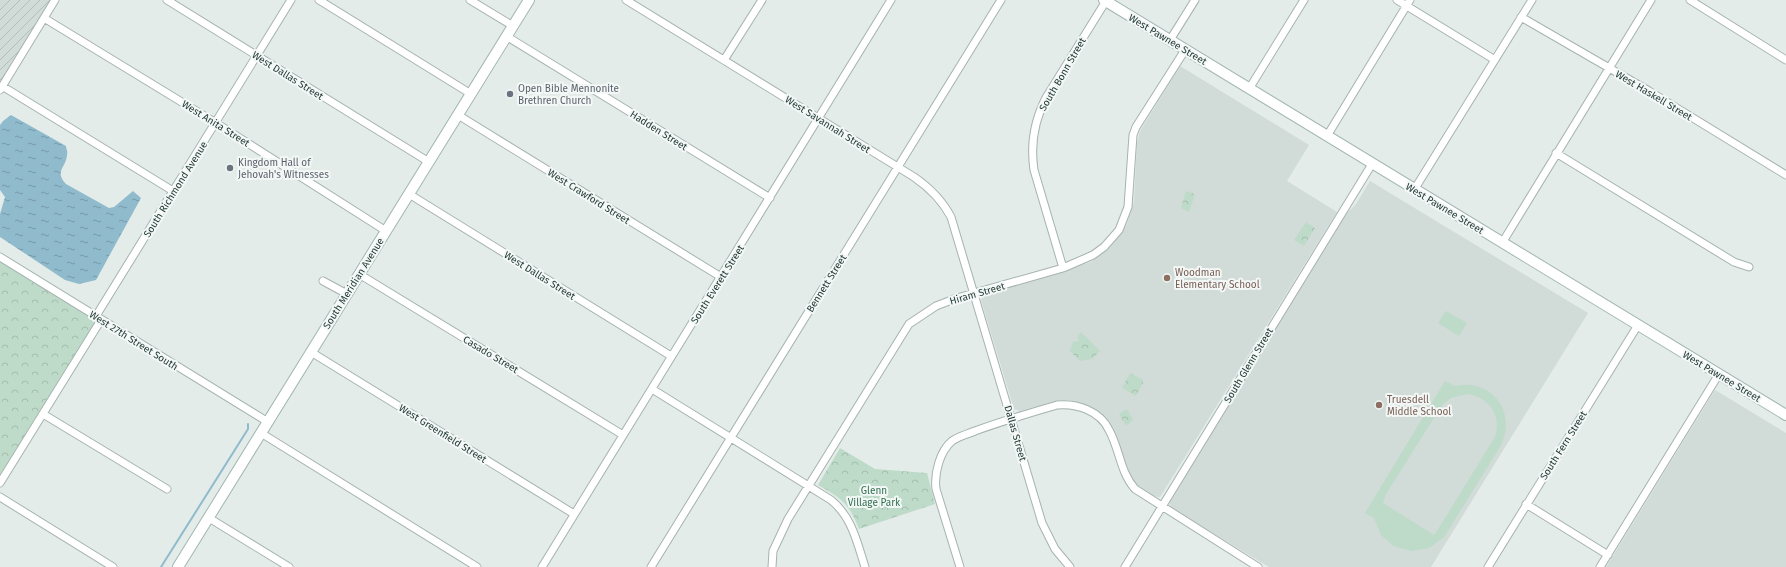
<svg xmlns="http://www.w3.org/2000/svg" width="1786" height="567" viewBox="0 0 1786 567" font-family="'Fira Sans',sans-serif">
  <style>
    .built { fill: #d1dbd8 }
    .industrial { fill: url(#industrial-furrows) }
    .park { fill: url(#park-crowns) }
    .pitch { fill: #bedbc9; fill-rule: evenodd }
    .water { fill: url(#water-ripples) }
    .lines { fill: none; stroke-linecap: round; stroke-linejoin: round }
    .stream { stroke: #90bbcc; stroke-width: 2 }
    .street-casing { stroke: #a6b3b0; stroke-width: 9 }
    .secondary-casing { stroke: #a2b6b2; stroke-width: 12 }
    .street { stroke: #fff; stroke-width: 7 }
    .secondary { stroke: #fff; stroke-width: 10 }
    .worship-dot { fill: #6b7280; stroke: #f3f8f6; stroke-width: 1.5 }
    .education-dot { fill: #8d6e63; stroke: #f3f8f6; stroke-width: 1.5 }
    .labels { text-anchor: middle; stroke-width: 4; stroke-linejoin: round; paint-order: stroke }
    .street-label { font-size: 10px; fill: #243b38; stroke: #f3f8f6 }
    .worship-label { font-size: 10px; fill: #5b616d; stroke: #f3f8f6; text-anchor: start }
    .education-label { font-size: 10px; fill: #785e54; stroke: #f3f8f6; text-anchor: start }
    .park-label { font-size: 10px; fill: #326f51; stroke: #f3f8f6 }
  </style>
  <defs>
    <pattern id="industrial-furrows" width="10" height="10" patternUnits="userSpaceOnUse"><rect width="10" height="10" fill="#d1dbd8"/><path d="M-1 1l2-2M0 10L10 0M9 11l2-2" fill="none" stroke="#b3bdba"/></pattern>
    <pattern id="park-crowns" width="20" height="18" patternUnits="userSpaceOnUse"><rect width="20" height="18" fill="#bedbc9"/><path d="M2 6a3 3 0 1 1 6 0M12 15a3 3 0 1 1 6 0" fill="none" stroke="#a3bdad"/></pattern>
    <pattern id="water-ripples" width="26" height="14" patternUnits="userSpaceOnUse"><rect width="26" height="14" fill="#90bbcc"/><path d="M2 4q2-2 4 0t4 0M15 11q2-2 4 0t4 0" fill="none" stroke="#7599a7"/></pattern>
  </defs>
  <rect width="100%" height="100%" fill="#e3ece9"/>
  <path class="built" d="M1180,66L1309,145L1287,181L1337,212L1160,497H1158L1151,495L1135,484L1130,477L1102,416L1091,407L1070,400H1060L1020,411L1014,409L981,300L984,294L1091,262L1109,248L1119,236L1127,224L1134,201L1137,143L1140,131Z
    M1370,181L1588,313L1431,567H1269L1171,508L1169,501L1345,215L1356,204Z
    M1715,390L1786,433V567H1606Z"/>
  <path class="industrial" d="M0,0H55L0,89Z"/>
  <path class="park" d="M1186,191L1195,194L1189,212L1181,208Z
    M1306,222L1315,228L1304,246L1294,240Z
    M0,257L101,320L0,483Z
    M1081,332L1100,351L1092,359L1080,361L1070,351L1073,342L1079,341L1078,336Z
    M1130,373L1142,379L1143,383L1136,396L1122,388Z
    M1127,409L1133,420L1126,426L1119,414Z
    M840,448L875,469L927,473L935,504L859,529C849,503 841,498 818,485Z"/>
  <path class="pitch" d="M1446,311L1467,323L1459,336L1438,323Z
    M1445,381L1455,386C1492,378 1518,413 1500,447L1444,537L1429,548L1412,551L1394,546L1381,535L1374,518L1365,513ZM1467,394C1489,397 1502,415 1495,437L1437,531L1434,535L1383,503L1386,494L1442,405L1451,398Z"/>
  <path class="water" d="M11,115L66,146C66,148 68,152 67,155C66,168 54,171 66,184L109,208L114,207L133,191L141,198L96,280L79,284L65,280L0,237V214L5,197L0,190V125L3,121Z"/>
  <g class="lines">
    <path class="stream" d="M161,567L248,429V424"/>
    <defs>
      <path id="street" d="M167,0L429,162
        M319,0L471,94
        M470,0L513,26
        M626,0L914,177C930,188 942,200 951,217L1042,523L1055,549L1070,567
        M1397,0L1495,60
        M1690,0L1786,60
        M1521,17L1649,91L1786,175
        M44,18L216,123L386,231
        M506,36L770,198
        M1170,40L1195,0
        M724,60L762,0
        M2,86L173,191
        M1249,89L1304,0
        M0,90L55,0
        M458,115L721,277
        M1327,136L1410,0
        M1556,153L1734,262L1749,267
        M1414,190L1532,0
        M409,194L671,356
        M1502,243L1651,0
        M0,257L268,422
        M1063,268L1034,170C1030,143 1034,120 1047,96L1106,1
        M359,274L623,435
        M323,281L347,294
        M96,316L291,0
        M311,352L574,514
        M652,389L831,500C852,517 857,542 865,567
        M43,414L167,489
        M261,433L477,567
        M0,483L101,320
        M0,497L113,567
        M1526,504L1608,555
        M209,518L289,567
        M542,567L891,0
        M651,567L1001,0
        M772,567L773,551L788,519L909,324L936,306L957,298L1063,268L1093,255L1104,247L1119,230L1128,207L1133,135L1136,127L1185,50
        M960,567L936,489C934,473 940,451 952,441C959,436 968,434 975,431C1002,421 1030,413 1057,405C1077,403 1100,411 1109,430C1120,450 1120,472 1135,489L1258,567
        M1125,567L1372,164
        M1488,567L1638,325
        M1600,567L1719,374"/>
      <path id="secondary" d="M1104,0L1786,415
        M178,567L529,0"/>
    </defs>
    <use href="#street" class="street-casing"/>
    <use href="#secondary" class="secondary-casing"/>
    <use href="#street" class="street"/>
    <use href="#secondary" class="secondary"/>
  </g>
  <g class="worship-dot">
    <circle cx="510" cy="94" r="4"/>
    <circle cx="230" cy="168" r="4"/>
  </g>
  <g class="education-dot">
    <circle cx="1167" cy="278" r="4"/>
    <circle cx="1379" cy="405" r="4"/>
  </g>
  <g class="labels">
    <g class="street-label">
      <text transform="translate(1168 39) rotate(31)" y="4">West Pawnee Street</text>
      <text transform="translate(1062 74) rotate(-60)" y="4">South Bonn Street</text>
      <text transform="translate(288 75) rotate(32)" y="4">West Dallas Street</text>
      <text transform="translate(1654 95) rotate(31)" y="4">West Haskell Street</text>
      <text transform="translate(216 123) rotate(32)" y="4">West Anita Street</text>
      <text transform="translate(828 124) rotate(32)" y="4">West Savannah Street</text>
      <text transform="translate(659 130) rotate(32)" y="4">Hadden Street</text>
      <text transform="translate(175 189) rotate(-58)" y="4">South Richmond Avenue</text>
      <text transform="translate(589 196) rotate(32)" y="4">West Crawford Street</text>
      <text transform="translate(1445 208) rotate(31)" y="4">West Pawnee Street</text>
      <text transform="translate(540 275) rotate(32)" y="4">West Dallas Street</text>
      <text transform="translate(353 283) rotate(-58)" y="4">South Meridian Avenue</text>
      <text transform="translate(826 283) rotate(-58)" y="4">Bennett Street</text>
      <text transform="translate(717 284) rotate(-58)" y="4">South Everett Street</text>
      <text transform="translate(977 293) rotate(-16)" y="4">Hiram Street</text>
      <text transform="translate(134 340) rotate(32)" y="4">West 27th Street South</text>
      <text transform="translate(491 354) rotate(31)" y="4">Casado Street</text>
      <text transform="translate(1248 365) rotate(-59)" y="4">South Glenn Street</text>
      <text transform="translate(1722 376) rotate(31)" y="4">West Pawnee Street</text>
      <text transform="translate(443 433) rotate(32)" y="4">West Greenfield Street</text>
      <text transform="translate(1016 433) rotate(74)" y="4">Dallas Street</text>
      <text transform="translate(1563 445) rotate(-58)" y="4">South Fern Street</text>
    </g>
    <g class="worship-label">
      <text x="518" y="92">Open Bible Mennonite<tspan x="518" dy="12">Brethren Church</tspan></text>
      <text x="238" y="166">Kingdom Hall of<tspan x="238" dy="12">Jehovah's Witnesses</tspan></text>
    </g>
    <g class="education-label">
      <text x="1175" y="276">Woodman<tspan x="1175" dy="12">Elementary School</tspan></text>
      <text x="1387" y="403">Truesdell<tspan x="1387" dy="12">Middle School</tspan></text>
    </g>
    <g class="park-label">
      <text x="874" y="494">Glenn<tspan x="874" dy="12">Village Park</tspan></text>
    </g>
  </g>
</svg>
